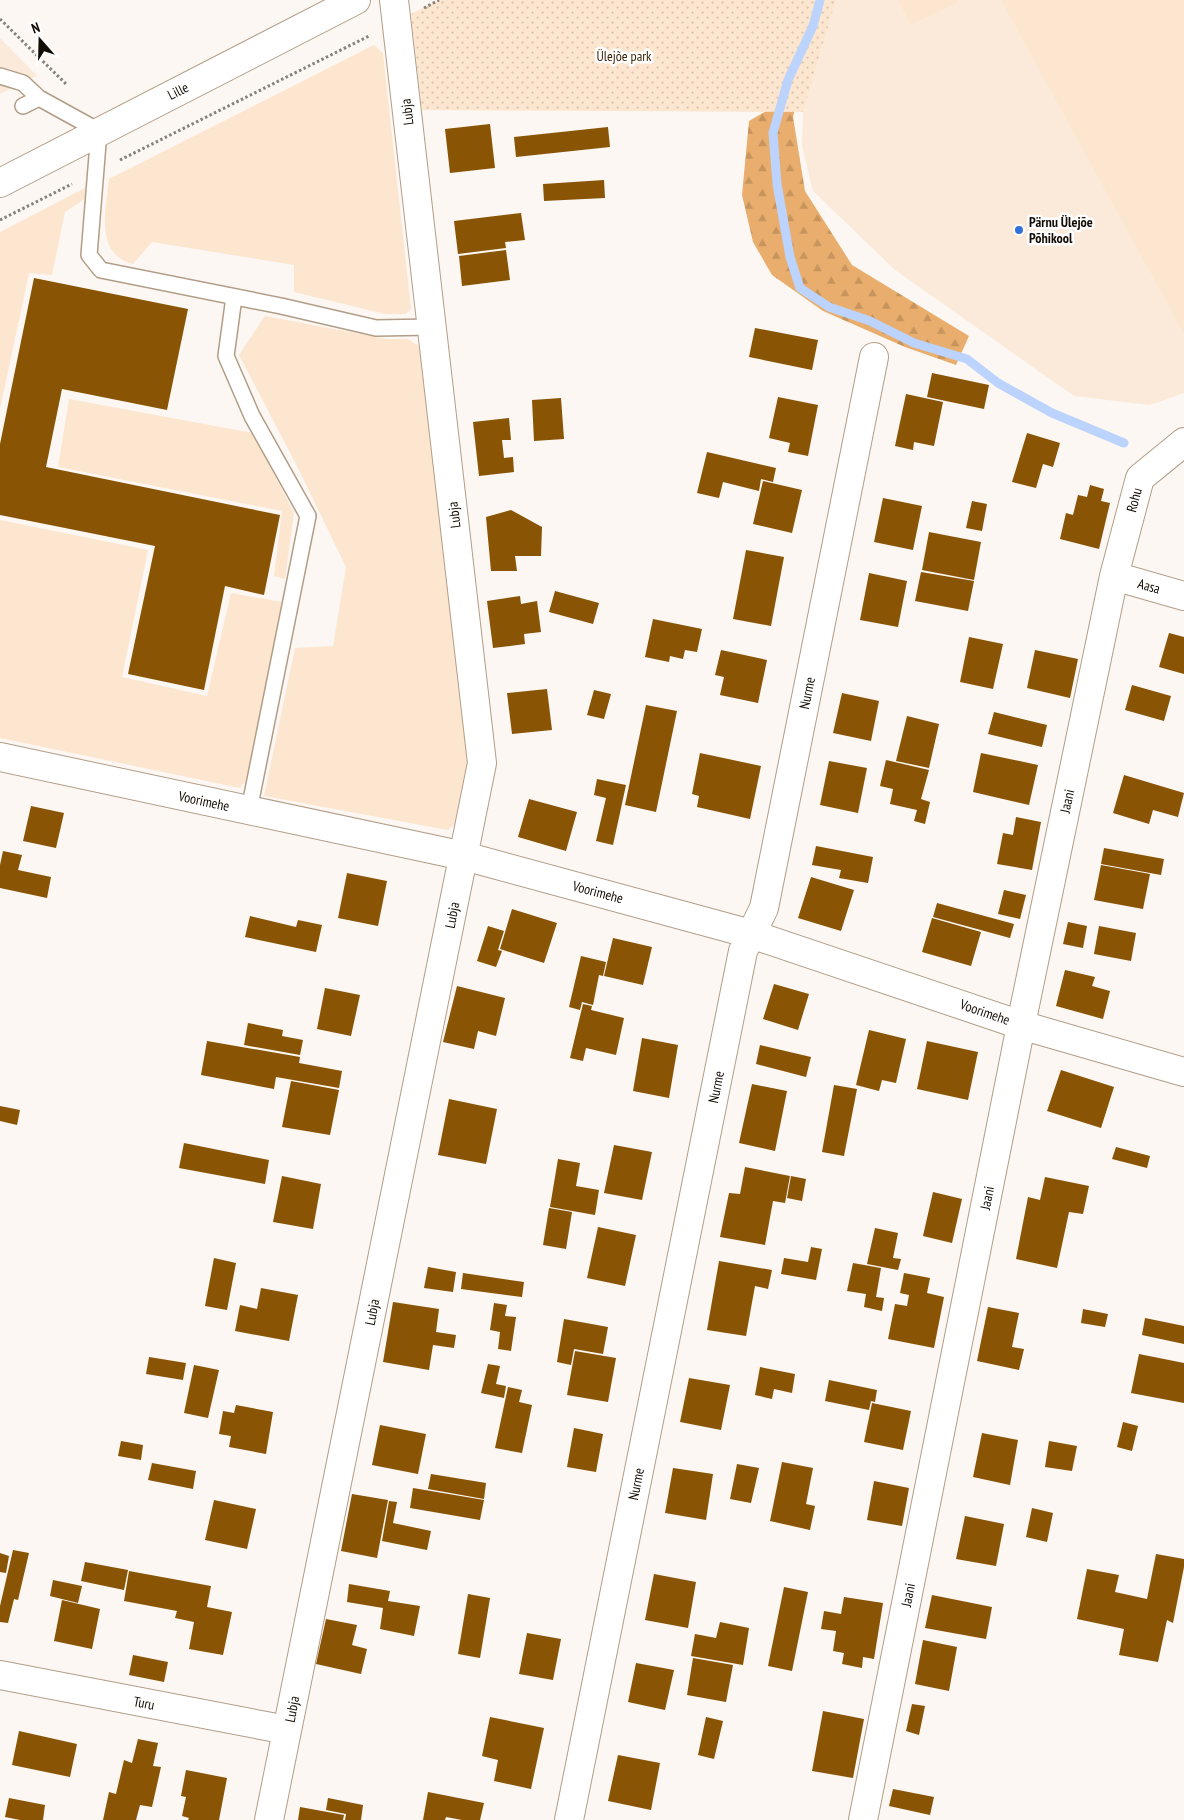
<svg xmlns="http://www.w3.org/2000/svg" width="1184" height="1820" viewBox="0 0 1184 1820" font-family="'PT Sans Narrow',sans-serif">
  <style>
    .built { fill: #fbead9 }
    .grass { fill: #fde6cf }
    .forest { fill: url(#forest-firs) }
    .park { fill: url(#park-dots) }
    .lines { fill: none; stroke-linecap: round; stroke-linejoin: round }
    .stream { stroke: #bbd3fd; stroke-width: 9 }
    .building { fill: #895404 }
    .lane-casing { stroke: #b29d87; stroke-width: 18 }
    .street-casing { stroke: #b29d87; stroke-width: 30 }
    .path { stroke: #87817b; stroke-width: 3; stroke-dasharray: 2.5 2.5; stroke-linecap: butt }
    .lane { stroke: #fff; stroke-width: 15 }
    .street { stroke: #fff; stroke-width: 28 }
    .poi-dot { fill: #346fde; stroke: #fff; stroke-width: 2 }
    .labels { text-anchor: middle; stroke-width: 5; stroke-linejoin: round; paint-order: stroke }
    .park-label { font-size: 14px; fill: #3d2508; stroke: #fff }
    .street-label { font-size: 14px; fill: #130c05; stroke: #fff }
    .poi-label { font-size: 14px; font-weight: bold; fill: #130c05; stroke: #fff; text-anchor: start }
  </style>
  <defs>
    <pattern id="forest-firs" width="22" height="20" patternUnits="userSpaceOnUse" patternTransform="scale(1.25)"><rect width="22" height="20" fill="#e9ae6d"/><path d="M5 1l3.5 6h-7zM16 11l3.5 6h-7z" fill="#c7945d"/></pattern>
    <pattern id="park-dots" width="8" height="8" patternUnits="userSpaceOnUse" patternTransform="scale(1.25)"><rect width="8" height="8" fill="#fde6cf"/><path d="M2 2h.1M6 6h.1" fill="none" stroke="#d8c4b0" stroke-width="1.8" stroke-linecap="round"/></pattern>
  </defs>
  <rect width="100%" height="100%" fill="#fcf7f3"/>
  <path class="built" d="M836,0H1184V393L1150,405L1074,396L895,270L813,191L802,146L803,112Z
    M0,38L37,76L0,94Z"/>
  <path class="grass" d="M898,0H958L959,2L911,25Z
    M1001,0H1184V334Z
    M374,45L383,53L411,309L406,314H385L294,292V265L152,242L133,264C94,254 106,209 109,179Z
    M85,188L86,198L65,212L52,275L29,273L0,409V232Z
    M265,316L387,339H408L423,349L470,755L461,819L448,830L264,796L295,648L333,646L346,567L298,468L239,355Z
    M69,399L253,433L294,513L285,579L274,576L282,511L58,467Z
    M0,520L148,550L122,677L207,696L231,593L282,602L249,776L240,788L0,738Z"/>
  <path class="forest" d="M799,92L793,117L805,191L852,265L969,336L956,365L905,347L823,311L772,275L753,242L742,195L749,121Z"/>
  <path class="park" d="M439,0H836L803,112L422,110L411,14Z"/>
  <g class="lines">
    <path class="stream" d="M820,0L813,26L788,80L773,133L777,184L790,257L800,288L829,307L870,321L914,343L967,359L998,383L1052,413L1124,443"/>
  </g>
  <path class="building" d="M490,124L495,168L450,173L445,129Z
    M608,127L610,147L516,157L514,137Z
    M604,180L605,198L544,201L543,184Z
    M521,213L525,240L505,242L506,248L458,254L454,221Z
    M506,250L510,280L462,286L459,256Z
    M34,278L188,309L167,410L62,389L46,467L280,515L264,595L225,586L204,690L128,674L155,546L0,515V444Z
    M755,328L818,340L812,370L749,357Z
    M932,373L989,385L984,409L927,397Z
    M906,394L943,402L934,446L914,442L913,450L895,446Z
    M778,397L818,405L808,456L788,452L790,443L769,438Z
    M561,398L564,439L534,441L532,400Z
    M509,418L511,440H502L504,458L513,457L514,472L479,476L473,422Z
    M1027,433L1060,443L1053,467L1043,464L1036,488L1012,482Z
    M707,452L776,468L773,482L761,479L759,491L723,482L719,498L697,493Z
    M763,481L802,490L792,533L753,524Z
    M1090,485L1104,489L1101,501L1110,503L1099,549L1060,539L1066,513L1073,515L1078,495L1087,497Z
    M883,498L922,506L913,550L874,542Z
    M972,501L987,504L982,531L966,528Z
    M511,510L542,527L541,556H515L517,571H491L486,517Z
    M929,532L981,542L974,580L922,570Z
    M746,550L784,557L771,626L733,619Z
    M921,572L974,581L968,611L915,601Z
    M869,573L907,581L898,627L860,620Z
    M555,591L599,603L593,624L549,612Z
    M520,596L521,604L537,601L541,632L524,634L525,644L493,648L487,601Z
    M653,619L702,629L697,652L685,650L683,659L670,656L669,662L645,657Z
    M1169,633L1184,637V674L1159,667Z
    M969,637L1003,644L993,689L960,682Z
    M721,650L767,660L758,703L720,695L724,677L715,675Z
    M1035,650L1078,659L1070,698L1027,688Z
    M1132,685L1171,696L1164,721L1125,710Z
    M547,689L552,730L512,734L507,693Z
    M594,690L611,694L604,719L587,715Z
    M842,693L879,701L871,741L833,733Z
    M646,705L677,711L656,812L625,805Z
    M994,712L1047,725L1042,747L988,734Z
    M907,716L939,724L929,768L896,761Z
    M700,753L761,766L750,819L697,807L699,796L692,794Z
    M981,753L1038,765L1029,805L973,792Z
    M886,760L929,770L921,799L930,802L925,824L914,821L917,810L890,804L893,789L880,786Z
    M829,761L867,768L858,813L820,805Z
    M1124,775L1184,793L1178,817L1153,810L1149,824L1113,813Z
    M597,779L626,785L613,845L596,841L606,798L594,795Z
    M529,799L577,812L566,851L518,837Z
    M31,806L64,813L56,848L23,841Z
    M1016,817L1041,822L1032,870L997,864L1003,833L1013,835Z
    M816,846L873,857L868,883L839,878L841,870L812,865Z
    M1104,848L1164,859L1161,875L1101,864Z
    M3,851L22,855L18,870L51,877L47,898L0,888V865Z
    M1101,865L1150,874L1143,909L1094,900Z
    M347,873L387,881L378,926L338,918Z
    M811,877L854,890L841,931L798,918Z
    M1004,890L1026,895L1020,919L998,914Z
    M937,903L1014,924L1010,938L933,917Z
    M512,909L557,923L544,963L500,949Z
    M250,916L296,927L298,920L322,925L316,952L245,937Z
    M932,918L981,932L971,966L922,952Z
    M1068,922L1087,926L1083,948L1063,944Z
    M488,926L504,931L498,950L502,951L496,967L477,961Z
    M1099,926L1136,933L1131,961L1094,954Z
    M613,938L652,947L643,985L604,976Z
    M581,956L606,962L603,976L599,975L593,1005L582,1002L580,1010L569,1007Z
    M1065,970L1095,977L1092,986L1110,991L1103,1019L1056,1006Z
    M774,984L809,994L798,1030L763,1019Z
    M457,986L505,998L496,1036L478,1031L474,1049L443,1042Z
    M325,988L360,995L351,1036L317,1029Z
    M583,1004L592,1006L591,1010L624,1018L616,1055L586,1048L583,1061L570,1058Z
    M248,1023L283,1030L282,1036L303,1040L300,1055L244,1045Z
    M869,1030L906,1039L896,1083L882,1080L879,1091L856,1085Z
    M642,1038L678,1045L669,1098L633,1091Z
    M207,1041L300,1057L299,1063L342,1071L339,1088L276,1077L274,1089L201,1075Z
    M927,1041L978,1052L968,1100L917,1089Z
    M760,1045L811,1057L806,1077L756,1064Z
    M1061,1070L1114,1087L1101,1128L1047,1111Z
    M291,1081L339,1090L330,1135L282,1127Z
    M752,1084L787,1091L775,1151L739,1143Z
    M834,1085L857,1089L844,1156L822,1152Z
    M449,1099L497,1109L486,1164L438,1155Z
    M0,1106L20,1110L17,1125L0,1121Z
    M184,1143L269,1160L265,1184L179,1168Z
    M614,1145L652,1152L642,1200L604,1193Z
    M1116,1147L1150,1156L1147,1168L1112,1159Z
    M558,1159L580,1163L576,1186L599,1190L595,1215L550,1207Z
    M745,1167L790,1176L785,1203L773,1201L765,1245L720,1237L729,1193L740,1194Z
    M282,1176L321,1184L313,1229L273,1222Z
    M791,1176L806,1179L802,1201L787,1198Z
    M1045,1177L1089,1186L1083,1214L1069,1212L1057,1268L1016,1259L1028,1197L1040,1200Z
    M933,1192L962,1199L952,1243L923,1236Z
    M549,1208L572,1212L566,1249L543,1245Z
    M598,1227L636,1235L625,1286L587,1278Z
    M875,1228L898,1233L893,1258L901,1259L898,1270L867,1264Z
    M811,1247L822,1249L816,1280L781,1274L784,1258L808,1262Z
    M214,1258L236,1263L227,1310L205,1306Z
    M719,1261L772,1270L768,1289L755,1286L746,1336L707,1330Z
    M853,1263L881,1268L876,1297L884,1298L882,1311L864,1307L866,1294L847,1291Z
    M428,1267L456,1272L453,1292L424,1288Z
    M463,1273L524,1282L522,1297L461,1289Z
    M904,1273L930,1278L927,1293L944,1297L934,1348L888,1339L895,1304L907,1306L909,1295L900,1293Z
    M261,1288L298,1295L289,1341L235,1331L240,1305L257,1309Z
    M393,1302L439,1309L436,1332L456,1335L454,1348L433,1345L429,1370L383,1362Z
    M494,1303L507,1305L505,1316L516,1317L511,1351L498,1349L500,1332L490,1330Z
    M988,1307L1019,1313L1012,1347L1024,1349L1019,1370L977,1361Z
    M1083,1309L1108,1314L1105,1327L1081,1323Z
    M1145,1318L1184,1326V1344L1142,1335Z
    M564,1319L608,1327L603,1354L574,1349L571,1365L557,1362Z
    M575,1351L616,1358L608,1402L567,1395Z
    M1139,1354L1184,1363V1403L1131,1393Z
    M149,1357L186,1363L183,1380L146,1374Z
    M488,1364L500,1366L496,1384L506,1386L504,1398L481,1393Z
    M194,1365L219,1370L208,1418L184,1413Z
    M760,1367L795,1374L792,1393L774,1389L772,1399L755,1395Z
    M689,1378L730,1385L721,1430L680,1422Z
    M829,1380L877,1390L875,1402L871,1401L869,1410L825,1401Z
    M508,1387L522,1390L519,1402L532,1405L522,1453L495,1448Z
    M872,1403L911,1411L903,1450L864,1442Z
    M236,1405L273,1412L266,1454L229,1447L231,1436L219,1434L223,1411L234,1413Z
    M1123,1422L1138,1426L1132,1451L1117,1447Z
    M380,1425L426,1434L418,1474L372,1465Z
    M574,1428L603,1434L596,1472L567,1467Z
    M982,1433L1018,1440L1010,1485L973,1477Z
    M121,1441L143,1445L141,1460L118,1456Z
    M1049,1441L1077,1446L1072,1471L1045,1467Z
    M782,1462L813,1468L806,1504L815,1506L810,1530L770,1521Z
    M152,1463L196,1471L193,1489L148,1480Z
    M737,1464L759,1468L751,1503L730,1499Z
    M673,1468L713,1474L706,1520L665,1513Z
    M431,1474L486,1483L484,1499L428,1489Z
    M874,1481L909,1488L902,1526L867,1520Z
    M413,1488L484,1500L480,1520L410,1508Z
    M352,1494L388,1500L377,1558L341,1551Z
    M214,1500L256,1509L247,1549L205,1540Z
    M389,1501L397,1502L393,1523L431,1531L427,1550L382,1541Z
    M1032,1508L1053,1513L1047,1542L1026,1537Z
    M965,1516L1004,1524L996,1566L956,1559Z
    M13,1550L29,1553L18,1600L14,1599L8,1623L0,1622V1606Z
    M0,1553L9,1556L6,1573L0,1572Z
    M1156,1554L1184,1559V1567L1173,1623L1167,1620L1158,1662L1119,1655L1124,1629L1077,1619L1087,1569L1119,1575L1115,1592L1147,1599Z
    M85,1562L128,1570L124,1590L81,1581Z
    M129,1571L211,1586L207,1607L232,1612L223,1655L189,1649L194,1622L175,1618L177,1611L124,1601Z
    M654,1574L696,1582L688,1628L645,1620Z
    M53,1580L82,1586L78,1603L50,1596Z
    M349,1584L390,1591L388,1601L420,1606L414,1636L380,1629L383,1608L347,1602Z
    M784,1587L808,1592L792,1671L768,1666Z
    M468,1594L490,1598L480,1658L458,1654Z
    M932,1595L992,1607L986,1639L925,1628Z
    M844,1597L883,1603L874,1659L863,1657L862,1668L842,1664L844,1653L833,1651L836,1631L821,1629L824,1611L841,1614Z
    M62,1600L100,1609L92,1649L54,1641Z
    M326,1619L357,1625L352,1645L367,1649L361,1674L316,1664Z
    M720,1622L749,1628L743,1665L691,1656L695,1634L716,1638Z
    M527,1633L561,1639L553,1680L519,1674Z
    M923,1640L957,1647L949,1691L915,1684Z
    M133,1655L168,1662L164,1682L129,1675Z
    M693,1658L733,1665L726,1702L687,1695Z
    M636,1663L674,1670L665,1710L628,1702Z
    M912,1704L925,1706L919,1735L906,1731Z
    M823,1711L864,1719L853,1778L812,1771Z
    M490,1717L544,1728L531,1789L494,1781L498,1760L482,1756Z
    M706,1717L723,1721L714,1759L698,1755Z
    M19,1731L77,1744L70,1777L12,1765Z
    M138,1739L158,1743L153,1766L161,1767L152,1807L140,1805L136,1820H103L109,1792L116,1794L124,1760L132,1763Z
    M618,1755L660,1763L651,1810L608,1801Z
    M186,1770L227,1778L219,1820H188L189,1818L182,1816L186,1797L181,1796Z
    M893,1789L934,1797L930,1815L889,1806Z
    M428,1792L484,1803L480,1820H462L446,1817L445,1820H423Z
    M9,1798L45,1805L43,1820H20L5,1817Z
    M328,1798L363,1805L361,1820H345L346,1814L326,1810Z
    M300,1807L344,1815L343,1820H298Z"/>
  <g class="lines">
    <defs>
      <path id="lane" d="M0,76L23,83L39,98L99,131L89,255L101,270L281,306L376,328L432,327
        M23,106L39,98
        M234,297L226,356L252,416L308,516L249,810"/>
      <path id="street" d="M0,183L356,0
        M1114,576L1184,596
        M0,757L464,856L751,934L1021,1025L1184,1072
        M0,1675L287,1730
        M269,1820L482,763L394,0
        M569,1820L743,951L764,908L874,357
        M863,1820L1025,1005L1114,576L1140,478L1184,442"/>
    </defs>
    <use href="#lane" class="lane-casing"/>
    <use href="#street" class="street-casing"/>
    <path class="path" d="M424,8L439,0
      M0,19L67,85
      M120,160L369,36
      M0,220L72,184"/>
    <use href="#lane" class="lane"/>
    <use href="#street" class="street"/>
  </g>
  <circle class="poi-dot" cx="1019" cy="230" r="5"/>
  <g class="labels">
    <g class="park-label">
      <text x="624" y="61">Ülejõe park</text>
    </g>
    <g class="street-label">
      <text transform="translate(178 91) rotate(-27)" y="5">Lille</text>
      <text transform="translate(407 112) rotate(-97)" y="5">Lubja</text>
      <text transform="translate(1134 500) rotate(-75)" y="5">Rohu</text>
      <text transform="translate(454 515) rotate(-97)" y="5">Lubja</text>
      <text transform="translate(1149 586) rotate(16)" y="5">Aasa</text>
      <text transform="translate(807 693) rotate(-79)" y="5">Nurme</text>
      <text transform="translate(204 801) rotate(12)" y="5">Voorimehe</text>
      <text transform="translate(1067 801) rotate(-78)" y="5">Jaani</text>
      <text transform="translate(598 892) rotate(15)" y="5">Voorimehe</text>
      <text transform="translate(452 915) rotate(-79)" y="5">Lubja</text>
      <text transform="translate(985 1012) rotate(19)" y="5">Voorimehe</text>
      <text transform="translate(716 1087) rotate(-79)" y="5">Nurme</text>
      <text transform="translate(987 1198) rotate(-79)" y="5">Jaani</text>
      <text transform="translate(372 1312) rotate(-79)" y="5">Lubja</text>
      <text transform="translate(636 1484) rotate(-79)" y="5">Nurme</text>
      <text transform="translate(908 1595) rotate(-79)" y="5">Jaani</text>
      <text transform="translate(144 1703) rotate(11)" y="5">Turu</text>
      <text transform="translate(292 1709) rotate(-79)" y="5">Lubja</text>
    </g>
    <g class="poi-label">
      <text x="1029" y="227">Pärnu Ülejõe<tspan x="1029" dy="16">Põhikool</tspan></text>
    </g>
  </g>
  <g transform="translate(40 40) rotate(340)" stroke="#ffffff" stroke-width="4" paint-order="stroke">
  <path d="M0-4L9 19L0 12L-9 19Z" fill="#130c05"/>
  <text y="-8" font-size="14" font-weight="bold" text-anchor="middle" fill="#130c05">N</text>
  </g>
</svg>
